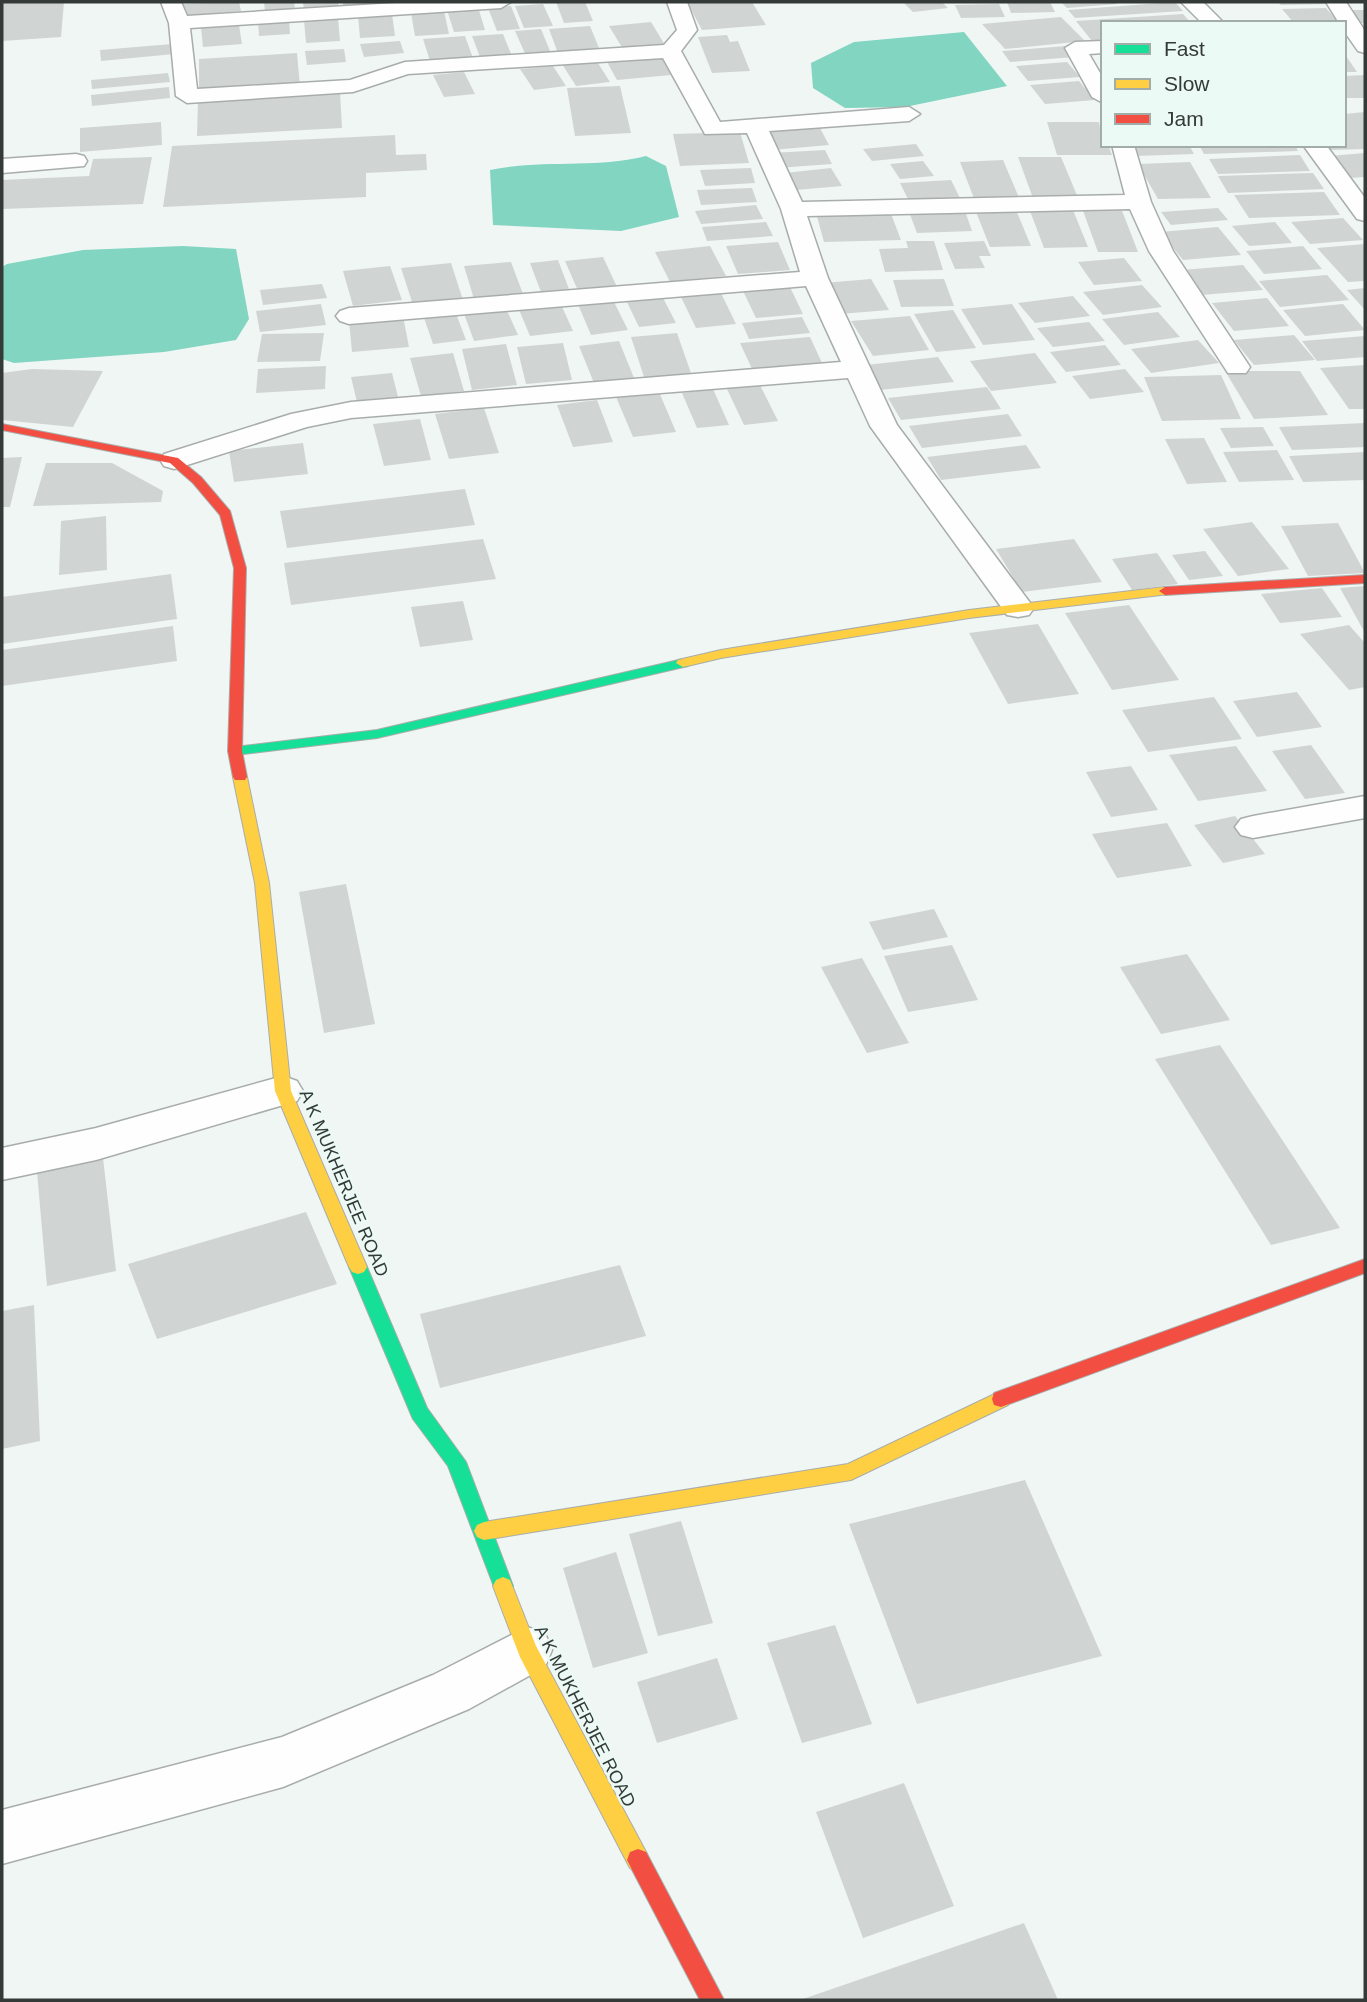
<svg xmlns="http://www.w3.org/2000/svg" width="1367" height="2002" viewBox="0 0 1367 2002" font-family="Arial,sans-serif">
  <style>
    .water { fill: #81d5c1 }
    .building { fill: #d0d5d4 }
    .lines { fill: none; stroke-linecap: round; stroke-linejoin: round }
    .street-casing { stroke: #a8adab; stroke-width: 3 }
    .fast-casing { stroke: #a8adab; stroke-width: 2 }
    .slow-casing { stroke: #a8adab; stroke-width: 2 }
    .jam-casing { stroke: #a8adab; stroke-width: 2 }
    .street { fill: #fdfefd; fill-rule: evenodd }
    .fast { fill: #16e098; fill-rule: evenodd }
    .slow { fill: #ffcf43; fill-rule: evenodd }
    .jam { fill: #f24e42; fill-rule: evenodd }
    .labels { text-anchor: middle; stroke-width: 5; stroke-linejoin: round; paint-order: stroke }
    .street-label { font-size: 18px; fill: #343a38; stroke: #ecfaf5 }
  </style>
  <rect width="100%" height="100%" fill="#f0f6f4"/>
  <path class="water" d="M964,32L1007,86L905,107L845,108L813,88L811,63L854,42Z
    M646,156L666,166L679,217L621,231L493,225L490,170C542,159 595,169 646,156Z
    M183,246L236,249L249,319L236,340L164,352L14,363L2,359V267L7,264L83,250Z"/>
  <path class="building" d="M2,2H64L61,37L2,41Z
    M239,2L241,11L183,16L180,4Z
    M264,2H294L295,9L265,11Z
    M303,2H338L339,9L304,11Z
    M343,2H387L388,7L343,9Z
    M556,2H585L593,21L564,23Z
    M687,2H752L766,25L702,30Z
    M903,2H942L948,8L913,12Z
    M1007,2H1050L1055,12L1011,13Z
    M1061,2H1117V4L1067,8Z
    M1175,2L1183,11L1075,18L1068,10Z
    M1278,2H1328L1330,4L1281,5Z
    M543,4L553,26L524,28L515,6Z
    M999,4L1005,17L961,18L955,5Z
    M511,6L520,29L497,31L488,8Z
    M478,7L485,30L454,32L447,10Z
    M1326,8L1339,23H1294L1282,9Z
    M1346,10H1365V23H1355Z
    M444,11L449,34L415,36L411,13Z
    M392,14L395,36L360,38L358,16Z
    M1183,14L1191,23H1103V40L1092,41L1076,21Z
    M1061,17L1085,41L1005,49L982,24Z
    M289,18L290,34L259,36L258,20Z
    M338,18L340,41L306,43L304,20Z
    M651,22L665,45L623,49L609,26Z
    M239,25L242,44L203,47L201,28Z
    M590,26L601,53L559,56L549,29Z
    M541,29L552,56L527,58L515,31Z
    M503,34L513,59L482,62L472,36Z
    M727,35L730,42L738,41L750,71L712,73L698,37Z
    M465,36L474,61L431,64L423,39Z
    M400,41L404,53L364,57L360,44Z
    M172,44L174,54L101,61L100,50Z
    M1066,46L1075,57L1010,62L1002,51Z
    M344,49L346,62L307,65L305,51Z
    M297,53L300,86L199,92V59Z
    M1344,53L1357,72H1344Z
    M661,57L671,75L617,80L607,62Z
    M596,60L610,82L576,86L562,64Z
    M1067,62L1080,77L1028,81L1016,66Z
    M553,66L566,86L534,90L520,69Z
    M464,72L475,94L444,97L433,75Z
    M168,73L170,82L92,89L91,80Z
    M1365,75V98H1344V76Z
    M1079,81L1095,100L1045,104L1030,85Z
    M620,86L631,133L575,136L567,88Z
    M169,87L170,98L92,106L91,95Z
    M340,92L342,128L197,136L198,100Z
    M1365,112V149L1331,150L1327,145H1344V114Z
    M161,122L162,145L80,152V128Z
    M1047,122H1099L1103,145H1108L1112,155H1057Z
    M819,126L829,145L772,150L762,129Z
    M740,132L749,163L680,166L673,134Z
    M395,135L396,155L426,154L427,170L366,173V197L163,207L172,146Z
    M916,144L924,156L872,161L863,149Z
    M1129,145H1189L1194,154L1135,156Z
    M1199,145H1295L1298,151L1204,154Z
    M825,150L832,164L777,168L771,153Z
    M1365,153V177L1350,178L1329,156Z
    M1300,155L1310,171L1218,174L1209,159Z
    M152,157L143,204L2,209V180L89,176L93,159Z
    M1018,157H1061L1079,200L1034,201Z
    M1003,160L1020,200L975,201L960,162Z
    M923,161L934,176L900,179L890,164Z
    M1190,162L1211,198L1158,199L1138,164Z
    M751,168L755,183L705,186L700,170Z
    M831,168L842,186L796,190L785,173Z
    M1313,173L1324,189L1228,193L1218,176Z
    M951,180L961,200L910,203L900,183Z
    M752,188L757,202L701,205L697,190Z
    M1324,192L1340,215L1249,218L1234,195Z
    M756,205L763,219L701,224L695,211Z
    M1082,208H1121L1138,252H1098Z
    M1218,208L1228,220L1171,225L1161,212Z
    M1016,210L1031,246L990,247L976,212Z
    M1073,210L1088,247L1044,248L1030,211Z
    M890,211L901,240L824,242L816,213Z
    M965,211L972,231L917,233L909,212Z
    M1343,218L1363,240L1310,244L1291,222Z
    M766,222L773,236L707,241L702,227Z
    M1275,222L1292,243L1249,246L1232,226Z
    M1218,227L1241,255L1183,260L1160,232Z
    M906,241H934L943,270L885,272L879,249L908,248Z
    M984,241L991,256H979L985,268L955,269L944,243Z
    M778,242L790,270L738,274L726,246Z
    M1365,244V281L1348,282L1317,248Z
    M710,246L726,276L670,282L655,252Z
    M1303,246L1322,269L1264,274L1246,251Z
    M603,257L618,289L579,293L565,261Z
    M1124,258L1142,281L1094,285L1078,262Z
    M558,260L569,289L541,292L530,263Z
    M511,262L523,294L474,299L464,266Z
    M451,263L463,300L413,305L401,268Z
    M1243,265L1263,290L1201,295L1182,270Z
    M390,266L402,300L353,306L343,271Z
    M1327,275L1349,300L1280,307L1259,281Z
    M871,279L889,310L840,314L824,283Z
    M944,279L954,306L901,307L893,280Z
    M322,284L327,298L263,305L260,290Z
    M789,285L803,314L756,318L742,289Z
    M1142,285L1162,307L1103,315L1083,292Z
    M1365,288V310L1347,290Z
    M719,289L736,324L696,328L679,293Z
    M661,294L676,323L639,327L625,298Z
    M1073,296L1090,316L1035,323L1018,303Z
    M612,298L628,330L591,335L577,302Z
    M1267,298L1289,326L1234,331L1212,303Z
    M559,300L573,331L530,336L517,305Z
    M321,304L326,325L260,332L256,311Z
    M1012,304L1035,340L983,345L961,309Z
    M1343,304L1365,330L1305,336L1283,310Z
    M505,306L518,335L474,341L463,311Z
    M953,310L976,348L936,352L914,314Z
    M455,311L466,340L433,344L423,315Z
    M1158,312L1180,337L1124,345L1102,319Z
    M403,316L409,347L352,352L349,321Z
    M910,316L929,350L873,356L851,321Z
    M802,317L810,333L749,339L742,323Z
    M1089,322L1105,341L1053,347L1037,328Z
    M324,333L320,361L257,362L262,334Z
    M677,333L692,376L645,380L631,337Z
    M1294,335L1315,360L1254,365L1234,340Z
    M1365,336V357L1317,361L1302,341Z
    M810,337L823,365L753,371L740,343Z
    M1198,340L1219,363L1151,373L1131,349Z
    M619,341L634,378L594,383L579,346Z
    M563,343L572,380L526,384L517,347Z
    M506,344L517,385L472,390L462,349Z
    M1105,345L1121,365L1066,372L1050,352Z
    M453,353L464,391L421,396L410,358Z
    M1035,353L1057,383L991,391L970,361Z
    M938,357L954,382L880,390L866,365Z
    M1365,365V409H1349L1320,368Z
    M326,366L325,389L256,393L258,369Z
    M32,369L103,371L73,427L2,420V373Z
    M1125,369L1144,392L1090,399L1072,376Z
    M1225,371H1300L1328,415L1254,419Z
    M392,373L398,397L357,402L351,377Z
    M1221,375L1241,419L1162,421L1144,377Z
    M759,383L778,421L744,425L726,387Z
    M987,387L1001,409L901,420L888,398Z
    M713,389L729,425L697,428L682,393Z
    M659,392L676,432L633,437L616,397Z
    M597,400L613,442L573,447L557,405Z
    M484,408L499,453L449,459L435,414Z
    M1008,414L1022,436L922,448L909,426Z
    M420,419L431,460L384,466L373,424Z
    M1365,423V447L1292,450L1279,427Z
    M1263,427L1274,446L1231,448L1220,428Z
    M1204,438L1227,482L1187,484L1165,439Z
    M303,443L308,474L234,482L229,451Z
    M1026,445L1041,468L941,480L927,457Z
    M1277,450L1294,480L1239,482L1223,452Z
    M1365,452V480L1303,482L1289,456Z
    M22,457L10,507H2V458Z
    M46,463H112L163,491L161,502L33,506Z
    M465,489L475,525L287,548L280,511Z
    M106,516L107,570L59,575L61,521Z
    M1252,522L1289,569L1238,576L1203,529Z
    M1338,523L1365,573L1308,576L1281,526Z
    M483,539L496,579L291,605L284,563Z
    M1074,539L1102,582L1022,592L996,549Z
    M1205,551L1223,576L1189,580L1172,555Z
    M1157,553L1178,584L1132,590L1112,559Z
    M171,574L177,619L2,644V597Z
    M1365,586V633L1340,588Z
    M1322,588L1342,617L1280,623L1261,594Z
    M463,601L473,640L420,647L411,607Z
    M1129,605L1179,680L1112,690L1065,613Z
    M1038,624L1079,694L1008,704L969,633Z
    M1349,625L1365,643V687L1349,690L1300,634Z
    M173,626L177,661L2,686V650Z
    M1297,692L1322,727L1257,737L1233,701Z
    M1214,697L1242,739L1148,752L1122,710Z
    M1311,745L1345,793L1305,799L1272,751Z
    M1236,746L1267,791L1198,801L1169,755Z
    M1131,766L1158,810L1111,817L1086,772Z
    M1235,816L1265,854L1223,863L1194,825Z
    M1167,823L1192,866L1117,878L1092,834Z
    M346,884L375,1024L324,1033L299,892Z
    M934,909L948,937L883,950L869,922Z
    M952,945L978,1000L908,1012L884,956Z
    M1187,954L1230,1020L1161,1034L1120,967Z
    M862,958L909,1043L867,1053L821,967Z
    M1220,1045L1340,1228L1271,1245L1155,1059Z
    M103,1158L116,1271L47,1286L37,1172Z
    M306,1212L337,1284L157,1339L128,1264Z
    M620,1265L646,1336L440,1388L420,1314Z
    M34,1305L40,1441L2,1449V1311Z
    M1025,1480L1102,1656L917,1704L849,1524Z
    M681,1521L713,1623L658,1636L629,1534Z
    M616,1552L648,1653L593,1668L563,1568Z
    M835,1625L872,1724L802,1743L767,1643Z
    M717,1658L738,1719L657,1743L637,1682Z
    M904,1783L954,1906L863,1938L816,1812Z
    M1024,1923L1058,2000H800Z"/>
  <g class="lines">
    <defs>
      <path id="street" d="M161,2H181L187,16L412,2H511L501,8L190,28L197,89L350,80L405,62L664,45L677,30L667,2H687L697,30L681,51L720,122L909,107L920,114L909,121L769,131L802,202L1125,195L1112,145H1134L1151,202L1173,251L1250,367L1246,373H1228L1149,251L1130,209L807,216L828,278L897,425L1034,608L1029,615L1018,617L1007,615L870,426L848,378L351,418L307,427L184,466L174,469L164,466L160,460L164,454L291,414L351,402L841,362L806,286L349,324L340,321L336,316L340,311L349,308L800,272L781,209L747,133L705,134L663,58L408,74L353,92L187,103L176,96L169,23Z
        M1181,2H1203L1224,23H1202Z
        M1326,2H1346L1365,31V53L1358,51L1344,31V23H1339Z
        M1103,41V53L1089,54L1103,78V103L1092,97L1065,48L1075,42Z
        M1303,145H1326L1365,198V221L1357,219Z
        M76,154L84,156L87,161L84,166L2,173V159Z
        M1365,796V818L1253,838L1241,835L1235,827L1241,819L1253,816Z
        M283,1076L297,1081L303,1091L297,1101L96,1160L2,1180V1148L96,1128Z
        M527,1627L545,1633L552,1650L545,1667L469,1709L283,1787L2,1864V1810L282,1737L433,1675Z"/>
      <path id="fast" d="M683,659L688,660V666L377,738L235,755L228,751L235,747L377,730Z
        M358,1260L364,1262L367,1267L427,1408L466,1462L513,1586L510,1592L503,1595L496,1592L448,1466L413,1419L349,1267L352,1262Z"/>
      <path id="slow" d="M1165,587L1171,591L1169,594L969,618L721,658L683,667L676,663L678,660L721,650L969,610Z
        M240,773L247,777L269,883L291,1091L367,1267L364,1272L358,1274L352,1272L349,1267L275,1091L255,883L233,777Z
        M1001,1391L1008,1393L1010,1399L1008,1405L851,1480L484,1540L477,1537L474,1531L477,1525L484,1522L848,1464Z
        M503,1577L510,1580L536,1646L646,1852L649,1860L646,1868L638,1871L630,1868L520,1657L493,1586L496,1580Z"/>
      <path id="jam" d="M2,424L178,458L201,477L230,511L246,568L242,751L247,777L245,780H235L233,777L228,751L234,568L220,515L193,483L170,463L2,430Z
        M1365,575V583L1165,595L1159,591L1165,587Z
        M1365,1259V1273L1001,1407L994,1405L992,1399L994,1393Z
        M638,1849L646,1852L724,2000H700L627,1860L630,1852Z"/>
    </defs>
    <use href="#street" class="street-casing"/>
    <use href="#fast" class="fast-casing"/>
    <use href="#slow" class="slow-casing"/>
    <use href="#jam" class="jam-casing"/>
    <use href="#street" class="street"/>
    <use href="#fast" class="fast"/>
    <use href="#slow" class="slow"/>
    <use href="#jam" class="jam"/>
  </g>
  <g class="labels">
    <g class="street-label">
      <text transform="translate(344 1183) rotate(67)" y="6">A K MUKHERJEE ROAD</text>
      <text transform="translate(585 1716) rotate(63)" y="6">A K MUKHERJEE ROAD</text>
    </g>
  </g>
  <rect width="1367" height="2002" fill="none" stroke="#343a38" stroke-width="7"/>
  <rect x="1101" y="21" width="245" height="126" fill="#ecfaf5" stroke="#a2ada9" stroke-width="2"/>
  <rect x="1115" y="44" width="35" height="10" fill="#16e098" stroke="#a2ada9" stroke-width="2"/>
  <text x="1164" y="56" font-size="21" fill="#343a38">Fast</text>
  <rect x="1115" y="79" width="35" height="10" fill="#ffcf43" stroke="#a2ada9" stroke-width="2"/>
  <text x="1164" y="91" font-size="21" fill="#343a38">Slow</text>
  <rect x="1115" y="114" width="35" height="10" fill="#f24e42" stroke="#a2ada9" stroke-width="2"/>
  <text x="1164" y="126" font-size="21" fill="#343a38">Jam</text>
</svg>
